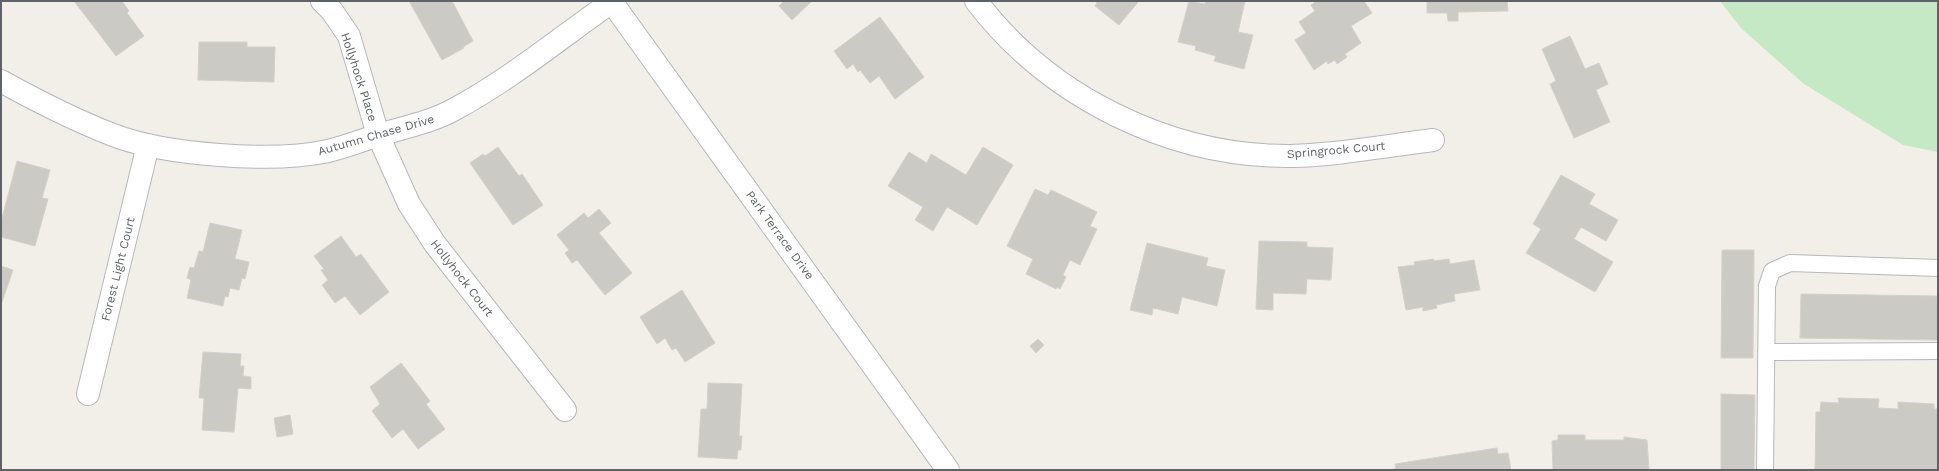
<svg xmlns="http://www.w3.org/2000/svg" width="1939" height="471" viewBox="0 0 1939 471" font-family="'Work Sans',sans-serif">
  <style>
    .green { fill: #c5e8c5 }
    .building { fill: #cccac5; stroke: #d6d1c6 }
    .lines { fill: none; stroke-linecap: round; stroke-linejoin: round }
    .service-casing { stroke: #b5b8bc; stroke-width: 18 }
    .minor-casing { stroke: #b5b8bc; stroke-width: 24 }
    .tertiary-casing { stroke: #b5b8bc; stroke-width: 24 }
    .service { stroke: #fff; stroke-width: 16 }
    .minor { stroke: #fff; stroke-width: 22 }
    .tertiary { stroke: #fff; stroke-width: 22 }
    .labels { text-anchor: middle; stroke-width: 3; stroke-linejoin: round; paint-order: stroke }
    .street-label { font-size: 12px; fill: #5f6368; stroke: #fff }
  </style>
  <rect width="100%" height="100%" fill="#f1efe8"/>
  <path class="green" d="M1720,1H1938V152L1903,145L1804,84L1741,28Z"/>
  <path class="building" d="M74,1H122L129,11L127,13L144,36L116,56Z
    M409,1H452L473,41L463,47L464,48L442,60Z
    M784,1H812L792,20L779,6Z
    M1095,1H1139L1119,25L1095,6L1097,3Z
    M1189,1L1205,4L1206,1H1245L1238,32L1253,35L1244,69L1214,61L1216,56L1195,50L1196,46L1178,42Z
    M1317,1H1364L1372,13L1351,26L1361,43L1345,54L1347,57L1337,64L1335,60L1328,64L1327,61L1314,70L1295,40L1306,33L1299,22L1315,11L1311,5Z
    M1427,1H1507L1508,11L1458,12V21H1448L1447,13H1427Z
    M880,17L924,77L895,99L879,76L870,83L860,70L858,72L853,64L847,69L834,51Z
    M1570,36L1585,69L1599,63L1608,84L1596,90L1610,122L1574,138L1550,84L1556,81L1542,49Z
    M199,42H247V47H275L274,82L198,80Z
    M498,147L519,176L522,174L543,205L513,225L470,163L483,154L485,156Z
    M983,147L1013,165L977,225L947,207L933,231L915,220L923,207L888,186L909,152L927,163L931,154L966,175Z
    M17,161L50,170L42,198L48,199L35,246L1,237V222Z
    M1561,175L1595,194L1589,204L1618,220L1606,241L1581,227L1574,239L1613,262L1595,292L1526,253L1541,229L1533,224Z
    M1035,189L1048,195L1051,190L1097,212L1090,226L1097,229L1080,265L1070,260L1063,275L1066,277L1060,289L1057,287L1056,289L1026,274L1033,259L1007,246Z
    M599,209L611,223L599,233L632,273L605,295L577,260L572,263L565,253L569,250L557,235L584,213L588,218Z
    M210,223L242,230L235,259L249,262L245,279L242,278L239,290L230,288L228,297L225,296L223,306L187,298L191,280L187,278L190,267L194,268L199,251L203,252Z
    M341,236L356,257L361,254L389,292L360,315L345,296L335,303L322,285L328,280L321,270L324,269L314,256Z
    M1259,241L1307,242V247L1333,248L1331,280L1307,279L1306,294L1273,293V310L1256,309Z
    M1147,243L1208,258L1206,266L1225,270L1217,306L1182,297L1178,314L1153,308L1152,315L1130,310Z
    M1722,250H1754L1753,358H1721Z
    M1434,259L1433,261L1449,259L1450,264L1474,260L1480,290L1454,294L1455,301L1436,305L1437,308L1423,311V307L1406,310L1398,267L1415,265L1414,262Z
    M1,266L13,270L1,305Z
    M682,290L715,343L685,362L676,348L672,350L665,338L657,344L640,317Z
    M1801,294L1938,296V340L1800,338Z
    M1038,339L1044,345L1036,353L1030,346Z
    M203,352L241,354L240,366H244L243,376L251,377V389L238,388L234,432L202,430L204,398H199Z
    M401,363L430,401L426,404L445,429L418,449L403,429L392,438L372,411L380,404L370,387Z
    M708,383L742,384L739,436H742L741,450H738L737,459L698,457L701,409H707Z
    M1721,394L1755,395L1754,470H1721Z
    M1838,398L1879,399L1878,408L1898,409V402L1934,404V409H1938V470H1815L1816,412H1820L1821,402L1839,403Z
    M290,415L293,434L277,437L274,418Z
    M1558,435H1585V440H1624V437L1647,440L1649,470H1553L1552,441L1558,440Z
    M1497,448L1498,454L1508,453L1511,470H1389L1396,469L1395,464Z"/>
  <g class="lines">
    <defs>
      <path id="service" d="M1766,352L1938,351
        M1765,470L1767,286L1772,271L1790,263L1938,268"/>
      <path id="minor" d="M322,1L332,11L349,36L378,135L409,204L435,244L565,410
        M976,1C1049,97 1170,157 1291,156C1338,155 1386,146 1433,140
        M1,81C37,101 75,120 113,135C165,155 273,163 328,151C346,147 362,140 379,135C405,127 432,122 455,109C512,78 560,38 613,1
        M88,394L148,145"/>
      <path id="tertiary" d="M611,1L948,470"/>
    </defs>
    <use href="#service" class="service-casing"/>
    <use href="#minor" class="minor-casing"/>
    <use href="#tertiary" class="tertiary-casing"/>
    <use href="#service" class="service"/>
    <use href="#minor" class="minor"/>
    <use href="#tertiary" class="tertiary"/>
  </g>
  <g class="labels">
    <g class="street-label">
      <text transform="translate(359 77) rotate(72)" y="4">Hollyhock Place</text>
      <text transform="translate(376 135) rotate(-16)" y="4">Autumn Chase Drive</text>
      <text transform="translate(1336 150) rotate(-5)" y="4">Springrock Court</text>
      <text transform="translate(780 235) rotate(54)" y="4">Park Terrace Drive</text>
      <text transform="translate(118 269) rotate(-76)" y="4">Forest Light Court</text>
      <text transform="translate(462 278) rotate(52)" y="4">Hollyhock Court</text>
    </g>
  </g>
  <rect width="1939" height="471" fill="none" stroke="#5f6368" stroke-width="4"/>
</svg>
